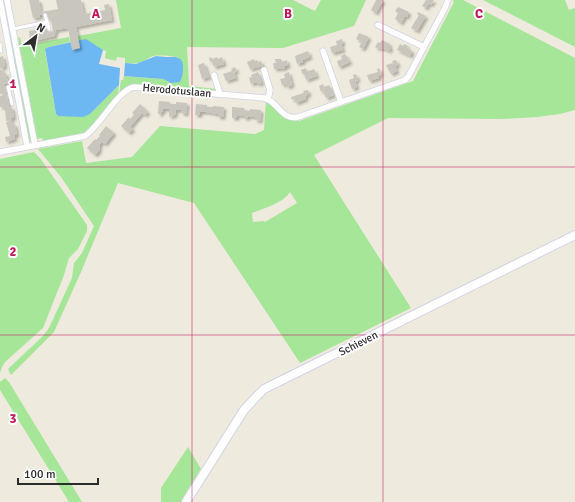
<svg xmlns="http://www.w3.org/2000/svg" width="575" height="502" viewBox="0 0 575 502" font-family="Signika,sans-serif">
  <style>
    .green { fill: #a5e698; fill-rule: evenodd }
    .water { fill: #6db8f3 }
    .building { fill: #c9c6bd; filter: url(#shadow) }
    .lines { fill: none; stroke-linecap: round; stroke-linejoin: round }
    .lane-casing { stroke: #d2d3e5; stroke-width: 4.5 }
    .street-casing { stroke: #d2d3e5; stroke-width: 7 }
    .secondary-casing { stroke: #d2d3e5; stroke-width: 10 }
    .lane { stroke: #fff; stroke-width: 3 }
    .street { stroke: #fff; stroke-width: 5.5 }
    .secondary { stroke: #fff; stroke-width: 8 }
    .grid { fill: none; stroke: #c2185b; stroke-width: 1; stroke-opacity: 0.55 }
    .labels { text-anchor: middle; stroke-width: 4; stroke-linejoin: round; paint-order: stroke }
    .street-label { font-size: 11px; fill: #2c2c2c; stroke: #fff }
    .grid-label { font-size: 13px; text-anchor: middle; font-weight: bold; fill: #c2185b; stroke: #fff; stroke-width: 4; stroke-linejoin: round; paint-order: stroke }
  </style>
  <defs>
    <filter id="shadow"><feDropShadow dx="2.5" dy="2.5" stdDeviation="1" flood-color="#0004"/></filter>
  </defs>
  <rect width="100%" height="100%" fill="#eeeadd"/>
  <path class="green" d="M116,0H293L315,11L321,0H366L354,26L283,48L187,47L189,86L217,89L215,91L135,84C128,86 124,89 119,94L121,80H123L124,76L163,79L171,83L179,58C175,56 158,55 153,56C148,58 144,62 138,63C134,64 129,63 125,63V58L117,57L116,61L105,58L106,51L78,41V36L121,28Z
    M453,0H463L575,58V110L560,114L537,117L503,119L388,118L314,155L411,308L300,363L194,203L118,183L81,272L54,332L11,375L8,369L42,337L49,328L72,278L74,263L82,253L94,226L61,177L38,149L82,141L86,163L132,157L160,126L255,134L264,130L266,101C280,109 279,120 298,119L299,121L413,81L454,2ZM290,192L297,203L265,222L264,221L253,222L252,213C265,208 283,203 290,192Z
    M483,0H565L569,10L575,8V47Z
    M8,30H10L31,140L30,142H29Z
    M20,37L22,46L69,37L70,42L49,47L45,51L56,114L58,116L90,114L119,85L118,94L87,132L82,134L43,142L42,138L37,139L18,38Z
    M34,152L40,158L87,225V231L78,249L69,258L64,275L43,328L5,362L2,367L0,373V159Z
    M5,378L9,382L82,502H69L0,390V382Z
    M188,447L201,469L181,502H161V488Z"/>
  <path class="water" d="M86,39L103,50L99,64L120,68L119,85L90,114L83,117L58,116L56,114L45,49L49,47Z
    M156,56C159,56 162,57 166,57C175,57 184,55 183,69C183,74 182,77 180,82L171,83L163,79L124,76L125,63L136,64Z"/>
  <path class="building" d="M29,0H39L41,12L58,9L56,0H81L84,14L105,10L104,5L109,4L112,20L76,27L80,48L72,50L68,28L56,30V32H55V36L30,42L29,31L47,28L48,32L53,31L51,20H49L47,14L40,15V17L33,18Z
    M376,0H383L376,13L371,10Z
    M426,0H434L431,5L429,3L426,8L422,6Z
    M398,7L409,12L407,17L405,16L401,23L395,19L398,13L395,11Z
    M418,12L426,16L417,31L411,28L419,15L417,14Z
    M359,33L369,37L363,49L359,47L362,42L356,39Z
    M342,39L343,43L341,44L343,50L332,53L330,47L337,45L336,41Z
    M382,40L390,44L389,47H391L389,51L382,48L381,49L378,47V49L375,47L378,42L380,43Z
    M400,44L403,46L404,44L408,46L407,48L412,51L410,56L397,50Z
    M308,51L310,57L303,60V62L297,64L295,56Z
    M345,54L350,62L339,67L337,61L342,59L341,56Z
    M3,56L5,66L0,69V57Z
    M211,57L212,59L217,57L218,59L222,57L224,64L214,67L212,61L210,62L209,58Z
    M254,59L255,61L257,60L258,62L261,61L263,66L250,69L247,62Z
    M275,59H281L282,62L287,60L288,66H285V68L274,69L273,63H276Z
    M396,60L398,65L395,66L397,71L391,74L386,65L393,63L392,61Z
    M204,63L209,77L202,79L198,65Z
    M235,67L237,71L234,72L236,78L226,81L223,74L232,71L231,69Z
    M306,68L307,72L314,69L317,76L306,80L304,73L302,74L301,70Z
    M379,68L381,74L379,75V78L369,81L367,75L378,72L377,69Z
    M2,69L3,73H6L8,83L5,84V86L0,87V70Z
    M258,72L262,83L257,84V82L251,84L249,78L252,77L251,75Z
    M289,72L292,85L287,87L286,84L282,85L280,79L285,78L284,74Z
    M356,74L358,80L355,81L357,87L352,89L349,80L354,78L353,75Z
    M323,84L324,87L329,85L334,95L326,98L323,91L321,92L319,86Z
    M6,86L7,93L0,94V87Z
    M308,90L309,94L305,96L306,99L296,103L294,99L292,100L291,97L304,93L303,91Z
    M7,94L9,108L12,107L14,118H11L12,120L6,121L5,109L3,107H0V96Z
    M159,101L170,102V104H176V102L187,103L186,114L181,113L182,110H176L175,115L169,117V109H163V112H161V114H158Z
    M140,104L148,112L145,115L142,113L130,127L133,129L129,133L121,126L129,117L130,119L132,117L134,114L132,113Z
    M196,104L207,105V107H213V106L224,107L223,117H218V114L206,112H200V115H195Z
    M232,107L244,108V110L249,111L250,109L261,110L260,121L255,120V117L248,116V118H244V116L237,115V118H232Z
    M12,121V125L15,124L17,135H14L15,139L6,142L5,137L10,136L6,122Z
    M106,126L114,133L105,144L102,142L100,144L99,151L95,155L87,148L95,139L96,140L100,136L99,135Z"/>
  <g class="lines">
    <defs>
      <path id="lane" d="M45,15L49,29
        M13,29L47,22
        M0,44L1,51
        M8,87L12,104"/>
      <path id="street" d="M0,0L27,146
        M7,0L35,145
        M378,25L424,47
        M323,51L341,102
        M264,70L270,90L268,99
        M214,75L220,94
        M0,152L85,136C101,125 117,91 134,87L264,98C278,101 282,121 298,117L405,80L408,77L445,8L448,0"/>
      <path id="secondary" d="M186,502L244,410L257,396L264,389L575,235"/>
    </defs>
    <use href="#lane" class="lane-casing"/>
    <use href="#street" class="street-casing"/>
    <use href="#secondary" class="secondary-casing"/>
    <use href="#lane" class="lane"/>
    <use href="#street" class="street"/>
    <use href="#secondary" class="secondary"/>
  </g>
  <path class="grid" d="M192,0V502M383,0V502M0,167H575M0,335H575"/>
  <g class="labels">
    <g class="street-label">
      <text transform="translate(177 90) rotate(5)" y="4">Herodotuslaan</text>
      <text transform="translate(358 343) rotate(-27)" y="4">Schieven</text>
    </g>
  </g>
  <g class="grid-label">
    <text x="96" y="18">A</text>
    <text x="288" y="18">B</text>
    <text x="479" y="18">C</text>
    <text x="13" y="88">1</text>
    <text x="13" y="256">2</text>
    <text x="13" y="423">3</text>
  </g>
  <g transform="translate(36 36) rotate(31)" stroke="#ffffff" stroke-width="3" paint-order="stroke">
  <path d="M0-3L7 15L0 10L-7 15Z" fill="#2c2c2c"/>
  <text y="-6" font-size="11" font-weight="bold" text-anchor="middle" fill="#2c2c2c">N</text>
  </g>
  <path d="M18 478v6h80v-6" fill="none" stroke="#2c2c2c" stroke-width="2"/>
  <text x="24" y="478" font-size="12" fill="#2c2c2c" stroke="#ffffff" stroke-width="3" paint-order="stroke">100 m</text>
</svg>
